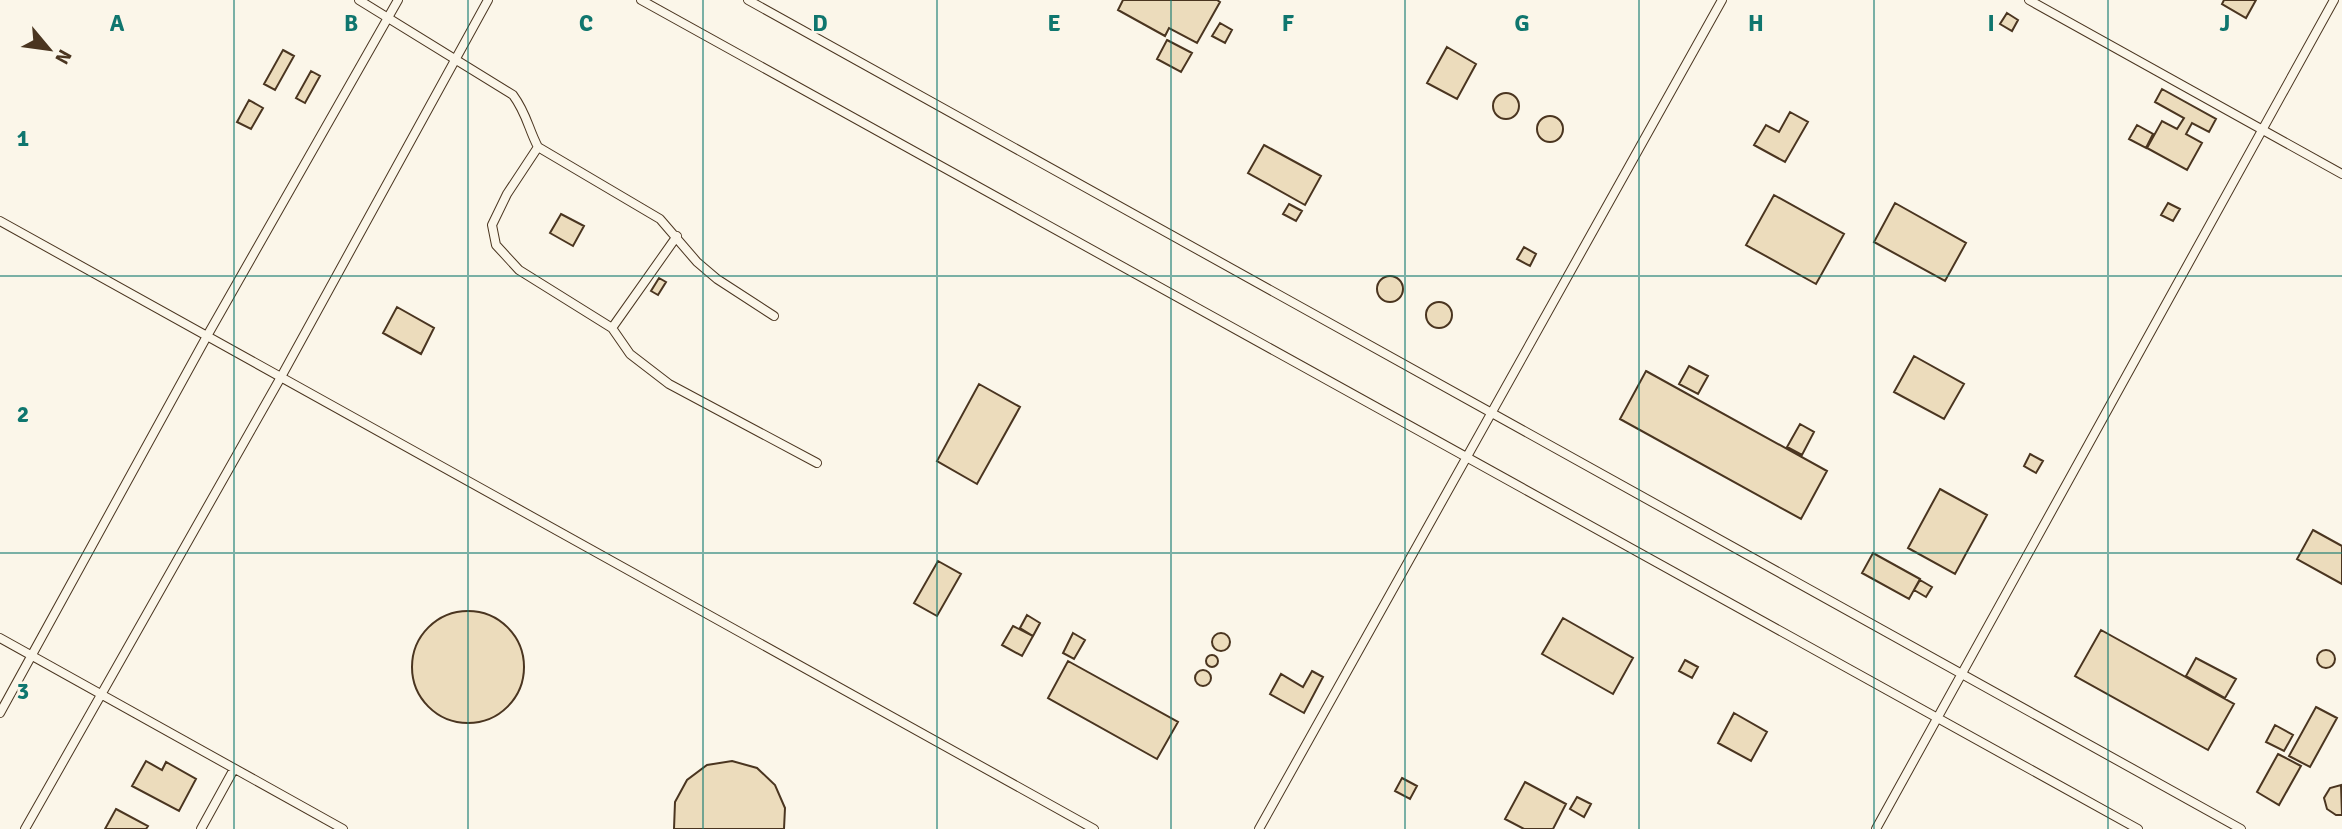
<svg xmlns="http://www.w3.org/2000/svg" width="2342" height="829" viewBox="0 0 2342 829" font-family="Signika,sans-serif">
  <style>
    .building { fill: #ecdcbc; stroke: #4a3520; stroke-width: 2 }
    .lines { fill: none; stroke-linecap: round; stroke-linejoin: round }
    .lane-casing { stroke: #4a3520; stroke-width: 10 }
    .lane { stroke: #fbf6e9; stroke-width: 8 }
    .grid { fill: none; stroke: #0f766e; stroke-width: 2; stroke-opacity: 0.55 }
    .grid-label { font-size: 23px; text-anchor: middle; font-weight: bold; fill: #0f766e; stroke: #fbf6e9; stroke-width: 5; stroke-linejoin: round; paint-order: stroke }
  </style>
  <rect width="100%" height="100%" fill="#fbf6e9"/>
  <path class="building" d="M1123,0H1217L1220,2L1197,43L1169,28L1165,36L1118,10Z
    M2224,0H2256L2246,18L2222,4Z
    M2007,13L2018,20L2012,31L2000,24Z
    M1220,23L1232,30L1225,43L1212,36Z
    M1167,40L1192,53L1181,72L1157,59Z
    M1447,47L1476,64L1457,99L1427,83Z
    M283,50L294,56L275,90L264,84Z
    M311,71L320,76L305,103L296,98Z
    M2162,89L2216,119L2209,132L2192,123L2186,134L2202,143L2187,170L2147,148L2162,121L2177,129L2184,118L2155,102Z
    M1493 106a13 13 0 1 1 26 0a13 13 0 1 1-26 0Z
    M249,100L263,108L251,129L237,122Z
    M1790,112L1808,122L1785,162L1754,145L1766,125L1779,132Z
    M1537 129a13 13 0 1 1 26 0a13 13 0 1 1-26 0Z
    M2137,125L2153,134L2146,148L2129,139Z
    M1264,145L1321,176L1305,205L1248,173Z
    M1774,195L1844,234L1816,284L1746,245Z
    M1895,203L1966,243L1945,281L1874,242Z
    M2168,203L2180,209L2173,221L2161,215Z
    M1289,204L1302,211L1296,221L1283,214Z
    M561,214L584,226L573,246L550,233Z
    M1524,247L1536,254L1530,266L1517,259Z
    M1377 289a13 13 0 1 1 26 0a13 13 0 1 1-26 0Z
    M659,278L666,282L658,295L651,291Z
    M1426 315a13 13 0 1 1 26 0a13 13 0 1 1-26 0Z
    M397,307L434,328L421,354L383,333Z
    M1914,356L1964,384L1944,419L1894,392Z
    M1689,366L1708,376L1698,394L1679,384Z
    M1646,371L1827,471L1801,519L1620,419Z
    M979,384L1020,407L977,484L937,461Z
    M1800,424L1814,432L1802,455L1787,447Z
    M2030,454L2043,461L2036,473L2024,466Z
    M1940,489L1987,515L1955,574L1908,548Z
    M2313,530L2342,546V584L2297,559Z
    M1873,553L1920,579L1909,599L1862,573Z
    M938,561L961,574L937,616L914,603Z
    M1920,580L1932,587L1926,597L1914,590Z
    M412 667a56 56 0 1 1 112 0a56 56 0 1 1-112 0Z
    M1027,615L1040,623L1033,636L1020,628Z
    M1563,618L1633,658L1613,694L1542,654Z
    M1013,626L1033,636L1022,656L1002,645Z
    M2101,630L2234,704L2208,750L2075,676Z
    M1212 642a9 9 0 1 1 18 0a9 9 0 1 1-18 0Z
    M1073,633L1085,640L1074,659L1063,653Z
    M2317 659a9 9 0 1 1 18 0a9 9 0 1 1-18 0Z
    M1206 661a6 6 0 1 1 12 0a6 6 0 1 1-12 0Z
    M2196,658L2236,679L2225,698L2186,676Z
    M1685,660L1698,667L1692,678L1679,671Z
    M1068,661L1178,722L1157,759L1048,698Z
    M1195 678a8 8 0 1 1 16 0a8 8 0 1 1-16 0Z
    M1312,671L1323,677L1304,713L1270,694L1281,674L1303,687Z
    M2316,707L2337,718L2310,767L2289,756Z
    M1734,713L1767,732L1751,761L1718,743Z
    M2275,725L2293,735L2284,751L2266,742Z
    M2278,754L2301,766L2279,805L2257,792Z
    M146,761L162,770L166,762L196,779L179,811L132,786Z
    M732,761L757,768L775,785L785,808L784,829H674L675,802L687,780L707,765Z
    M1402,778L1417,786L1410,799L1395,791Z
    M1525,782L1566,804L1553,829H1524L1505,819Z
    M2341,785L2342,815H2336L2327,809L2324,798L2330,788Z
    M1577,797L1591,804L1584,817L1570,809Z
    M116,809L148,826L146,829H105Z"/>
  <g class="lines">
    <defs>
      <path id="lane" d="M359,0L513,95C527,114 528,128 538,147L660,219L697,262L717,279L774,316
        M641,0L2138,829
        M748,0L2241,829
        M2029,0L2342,174
        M538,147L507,194L492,225L496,245L519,270L612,328L630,354L669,384L817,463
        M0,221L1094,829
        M612,328L677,236
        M0,638L343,829
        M0,713L207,336L398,0
        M25,829L281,377L488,0
        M201,829L234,769
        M1259,829L1722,0
        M1876,829L2334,0"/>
    </defs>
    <use href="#lane" class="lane-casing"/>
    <use href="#lane" class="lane"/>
  </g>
  <path class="grid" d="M234,0V829M468,0V829M703,0V829M937,0V829M1171,0V829M1405,0V829M1639,0V829M1874,0V829M2108,0V829M0,276H2342M0,553H2342"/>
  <g class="grid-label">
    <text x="117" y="31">A</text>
    <text x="351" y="31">B</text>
    <text x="586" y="31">C</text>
    <text x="820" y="31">D</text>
    <text x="1054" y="31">E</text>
    <text x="1288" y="31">F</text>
    <text x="1522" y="31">G</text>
    <text x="1756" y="31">H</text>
    <text x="1991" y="31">I</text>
    <text x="2225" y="31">J</text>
    <text x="23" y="146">1</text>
    <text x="23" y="422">2</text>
    <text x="23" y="699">3</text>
  </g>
  <g transform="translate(49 49) rotate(119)" stroke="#fbf6e9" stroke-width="5" paint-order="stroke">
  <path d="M0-5L12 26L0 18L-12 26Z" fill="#4a3520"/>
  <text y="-10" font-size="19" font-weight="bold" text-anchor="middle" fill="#4a3520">N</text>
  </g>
</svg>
